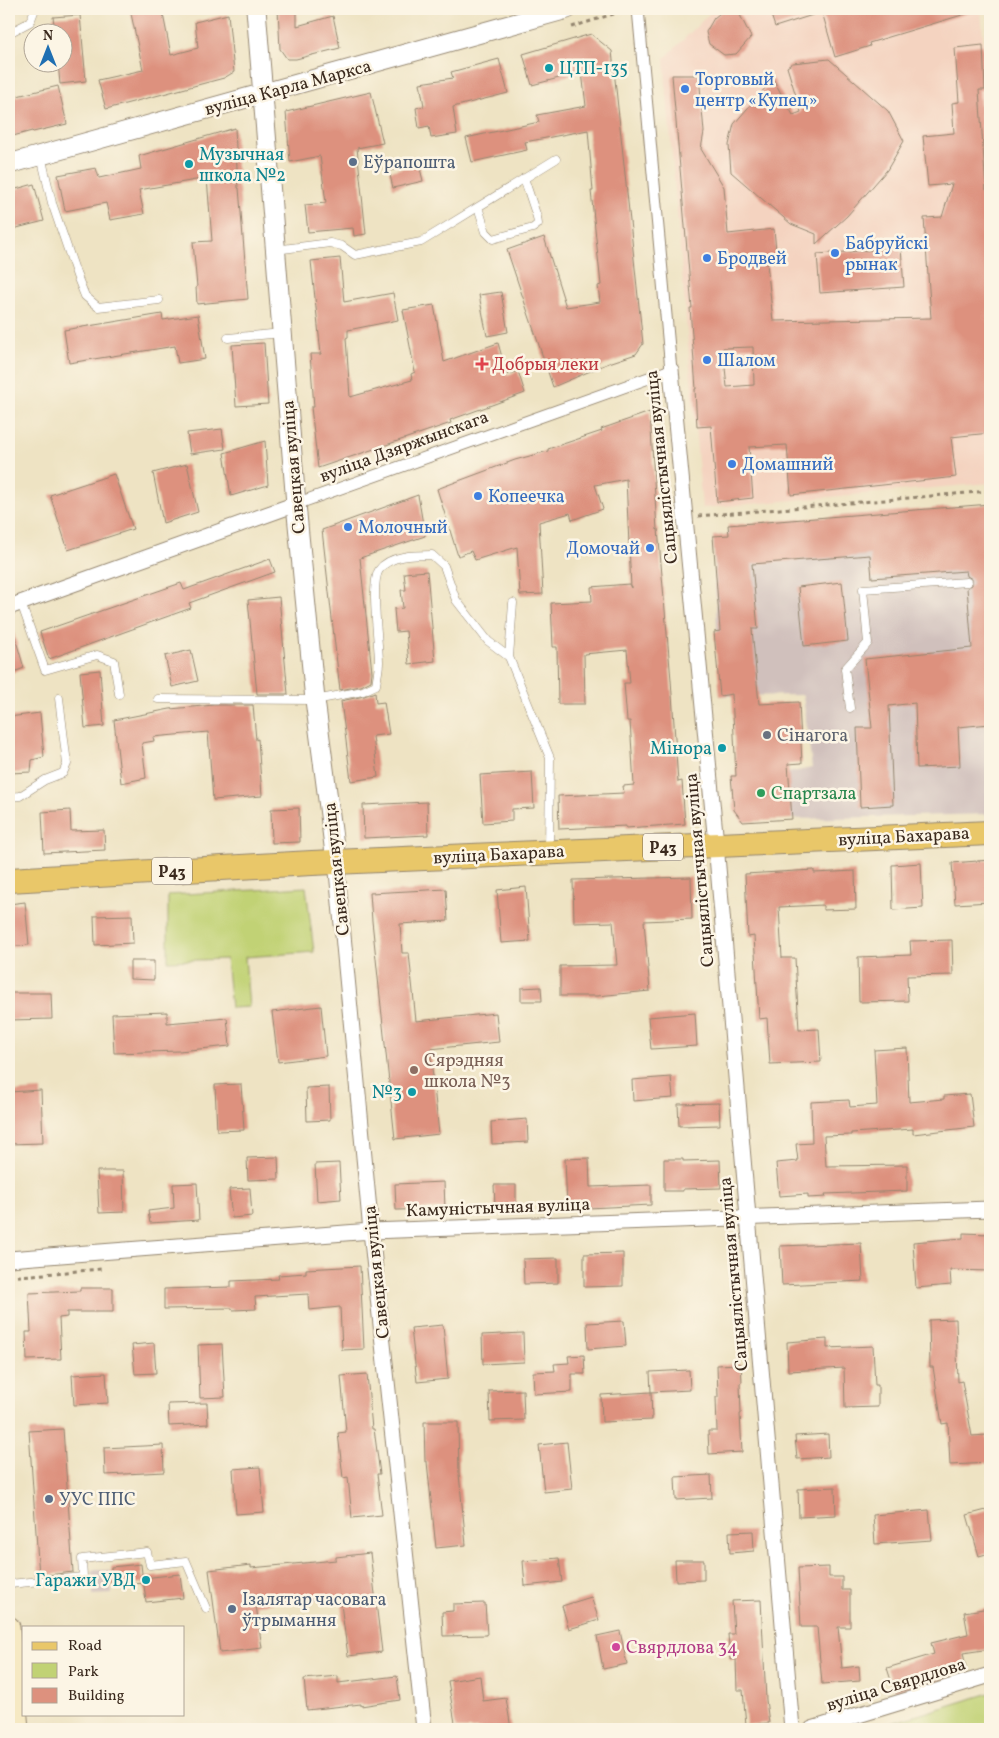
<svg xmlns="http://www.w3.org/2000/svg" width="999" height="1738" viewBox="0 0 999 1738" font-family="Vollkorn,serif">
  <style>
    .built { fill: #f4d3c0 }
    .industrial { fill: #d0c0bc }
    .green { fill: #c1d274; stroke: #7e7e49 }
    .building { fill: #dd917e; fill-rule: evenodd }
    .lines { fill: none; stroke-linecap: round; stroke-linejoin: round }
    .service-casing { stroke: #948670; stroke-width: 9 }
    .pedestrian-casing { stroke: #948670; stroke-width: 13 }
    .minor-casing { stroke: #948670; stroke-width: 17 }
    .tertiary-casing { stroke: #948670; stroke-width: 21 }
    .secondary-casing { stroke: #948670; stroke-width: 23 }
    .primary-casing { stroke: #948670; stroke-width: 26 }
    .path { stroke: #948670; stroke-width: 3; stroke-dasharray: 4 4; stroke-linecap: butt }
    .service { stroke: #fff; stroke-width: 8 }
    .pedestrian { stroke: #fff; stroke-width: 11 }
    .minor { stroke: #fff; stroke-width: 15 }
    .tertiary { stroke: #fff; stroke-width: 19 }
    .secondary { stroke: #f6e9c3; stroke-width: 21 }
    .primary { stroke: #e9c769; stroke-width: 24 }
    .culture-dot { fill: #0f9aa8; stroke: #fcf5e5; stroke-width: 2 }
    .shop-dot { fill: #3f7fe0; stroke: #fcf5e5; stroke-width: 2 }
    .service-dot { fill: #5c6f8a; stroke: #fcf5e5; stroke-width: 2 }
    .health-dot { fill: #e0444e; stroke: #fcf5e5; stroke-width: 2 }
    .worship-dot { fill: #6b7280; stroke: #fcf5e5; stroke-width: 2 }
    .leisure-dot { fill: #2e9e5b; stroke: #fcf5e5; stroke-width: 2 }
    .education-dot { fill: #8d6e63; stroke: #fcf5e5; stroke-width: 2 }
    .hotel-dot { fill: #d1479c; stroke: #fcf5e5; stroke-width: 2 }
    .labels { text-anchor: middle; stroke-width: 5; stroke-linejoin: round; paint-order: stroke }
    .shield { fill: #fcf5e5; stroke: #75675a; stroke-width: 1 }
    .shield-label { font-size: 16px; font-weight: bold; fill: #3b2a1e }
    .culture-label { font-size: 18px; fill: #0d838f; stroke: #fcf5e5; text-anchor: end }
    .shop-label { font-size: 18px; fill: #366cbe; stroke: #fcf5e5; text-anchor: start }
    .street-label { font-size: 18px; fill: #3b2a1e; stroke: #fcf5e5 }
    .service-label { font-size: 18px; fill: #4e5e75; stroke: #fcf5e5; text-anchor: start }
    .health-label { font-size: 18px; fill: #be3a42; stroke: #fcf5e5; text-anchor: start }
    .worship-label { font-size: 18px; fill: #5b616d; stroke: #fcf5e5; text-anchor: start }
    .leisure-label { font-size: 18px; fill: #27864d; stroke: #fcf5e5; text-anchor: start }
    .education-label { font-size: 18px; fill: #785e54; stroke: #fcf5e5; text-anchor: start }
    .hotel-label { font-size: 18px; fill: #b23c85; stroke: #fcf5e5; text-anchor: start }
  </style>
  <rect width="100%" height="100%" fill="#fcf5e5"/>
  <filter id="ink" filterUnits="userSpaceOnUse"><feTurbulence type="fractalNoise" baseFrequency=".02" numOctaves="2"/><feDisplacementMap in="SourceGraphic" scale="10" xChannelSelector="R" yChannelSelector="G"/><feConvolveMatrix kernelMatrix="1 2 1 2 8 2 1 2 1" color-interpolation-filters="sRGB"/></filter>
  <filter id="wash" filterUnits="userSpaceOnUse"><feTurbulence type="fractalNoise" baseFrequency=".0096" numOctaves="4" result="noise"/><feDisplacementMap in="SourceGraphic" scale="20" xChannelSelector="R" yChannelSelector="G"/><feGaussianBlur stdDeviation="1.12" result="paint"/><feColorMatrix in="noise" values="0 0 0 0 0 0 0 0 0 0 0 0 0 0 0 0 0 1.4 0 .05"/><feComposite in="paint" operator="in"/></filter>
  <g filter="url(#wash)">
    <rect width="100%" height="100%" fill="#eee3c3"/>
    <path class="built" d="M714,9H981L990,139V483L702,508L664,59Z"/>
    <path class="industrial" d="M990,504V814L792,819L788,773L812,768L803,695L720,696L713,536L728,535V525Z
      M92,1570H110L112,1594L93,1595Z"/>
    <path class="green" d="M306,887L314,952L245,957L249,1007L231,1008L226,959L168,961V895Z
      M990,1693V1729H872Z"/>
    <g id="blocks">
      <path class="building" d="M130,9H162L171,55L198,48L195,22L228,14L234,72L224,78L106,109L98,80L143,70Z
        M278,9H297V26L333,16L340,48L296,59H287L280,49Z
        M725,9H737L751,37L736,54L724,55L709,44L706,32L714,18Z
        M769,9H972V12L869,43L870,46L835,57L822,12L775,27Z
        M80,15L86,81L60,84L58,62H62V32H55L53,17Z
        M591,34L612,51L643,344L636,354L609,363L553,387L507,250L544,237L566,307L600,302L598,286L601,285L591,191H593L588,130L525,142L527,150L472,162L466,138L539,122L537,115L586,106L582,72L532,85L523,54Z
        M983,45L985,90H979L986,190H990V433L951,437L956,477L791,495L787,445L749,447L753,498L717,502L711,426L697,427L695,389H696L690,308H692L672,75H699L704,132L701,149L724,187L728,234L774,229L777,261L767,263L773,321L931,318L924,218L942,217L952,184L928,186L923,136L954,133L952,103L959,102L955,48ZM753,347L754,385L727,387L723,348Z
        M499,59L508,93L453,107L457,134L431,138L429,126L419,128L416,108L424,106L420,83L453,78L451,72Z
        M829,59L888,111L904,141L887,170L847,216L816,244V234L791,224L731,172L729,145L734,124L773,79L793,115L801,112L787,67L793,63Z
        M58,86L67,124L33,132L32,131L9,137V98Z
        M371,92L383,143L357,148L366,234L354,236L353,228L308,232L305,205L326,203L320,156L290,162L286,112Z
        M235,128L238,188H239L248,299L197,304L196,287H197L193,242L212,241L207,178L139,190L144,214L110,220L106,203L65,211L58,175L96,168L99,178L141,169L139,156Z
        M419,164L423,181L393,188L389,171Z
        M34,184L44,221L9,230V191Z
        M901,248L904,287L820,293L817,254Z
        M340,258L344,302L393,293L398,320L348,330V337L346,338L350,397L412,380L411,374L415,372L403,310L434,305L444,362L498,343L507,375L518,371L525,393L450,420L451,423L318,468L311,407H314L310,354H321L311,261Z
        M501,292L508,332L487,336L479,295Z
        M162,314L163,320L198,315L205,359L178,363L175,346L69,363L64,330Z
        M264,343L268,404L236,406L232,345Z
        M650,412L657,530L658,529L671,680L678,782L682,781L685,824L626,828V826L559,829L558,796L624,793L623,786L634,785L630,721H627L624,683H630L627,650L584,654L585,704H558L557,647H553L551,603L592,601L591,587L629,584L631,588L626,479L595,485L603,509L572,520L570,513L539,522L543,594L520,595L517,547L475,560L471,551L458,556L437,489L515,460L548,451V449L602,431L601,429Z
        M222,429L225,449L190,454L187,433Z
        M265,441L268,485L231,496L224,453Z
        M187,464L198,512L163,523L153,473Z
        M114,474L133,529L68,550L50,495Z
        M418,495L425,536L360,558L372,672L371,681L361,686L340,690L322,530Z
        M990,504V724L958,727L960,766L917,768L915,703L889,706L893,805L860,807L857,728H872L865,659L972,648L967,588L972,585V579L967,576L966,571L872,578L870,555L752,564L758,629H752L759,704L799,702L802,763L788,764L792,819L743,822L734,810L731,776H736L732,694L720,696L714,632L720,631L713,536L729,535L728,525Z
        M270,559L275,572L189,603L191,608L49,659L40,632L181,583L184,590Z
        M427,571L435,661L409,664L406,631L396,632L394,609L403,608L401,590H406L404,573Z
        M842,582L848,641L804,646L798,587Z
        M279,597L288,694H257L248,600Z
        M12,627L24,668L9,674V628Z
        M191,650L198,681L172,687L165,656Z
        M100,670L104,726L85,728L80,672Z
        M375,692L376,703L384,702L389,734L373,736L378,777L351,781L341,701L364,696Z
        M214,705H253L256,740L258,739L262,796L213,800L208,732L153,737L154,741L142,743L146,778L121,783L114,720L170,709Z
        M40,713L44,757L32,760L31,772L9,773V717Z
        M532,772L534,808L512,809V821L483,823L480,775Z
        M427,802L428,835L364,838L363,805Z
        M299,808L300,842L272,843L271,809Z
        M70,810L71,831L104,830L105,850L44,853L42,812Z
        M990,860V902L955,904L952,863Z
        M921,863L923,908L893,910L892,865Z
        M814,870V873L855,871L856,909L823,910V905L779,907L782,958H795L799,1030L819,1029L821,1062L770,1064L767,1018L759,1019L754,936L748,937L745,874Z
        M691,877L692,919L644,921L650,991L597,996H560V966L617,965L613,922L574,923L573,880Z
        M526,887L530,941L501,943L497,890Z
        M446,889L448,921L400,924L402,953H409L416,1021L496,1013L499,1042L430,1049L439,1134L395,1139L372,921L370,893Z
        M25,902L29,945L9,947V904Z
        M132,915L133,943L95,945L94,916Z
        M952,940L953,975L907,976L908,1001L859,1002L858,957L911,955L910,941Z
        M130,961H154V980L130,979Z
        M541,987L542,1001H521V988Z
        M9,993H51L52,1019L9,1020Z
        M321,1006L326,1056L278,1062L272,1012Z
        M167,1012V1023L227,1018L230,1046L179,1051L114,1053L112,1014Z
        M695,1013L697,1046L651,1049L648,1017Z
        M907,1048L909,1102L944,1099V1096L970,1094L974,1127L913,1134V1129L851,1133V1135L824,1136L826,1166L907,1165V1191L825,1194L826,1197L808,1198V1194L779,1196L776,1163L798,1161L796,1144L812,1143L811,1102L849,1100L850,1107L877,1105L874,1050Z
        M671,1077L673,1098L633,1101L632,1080Z
        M241,1084L244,1130L217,1131L215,1085Z
        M329,1087L330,1120L307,1121L306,1088Z
        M41,1090L43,1143L9,1144V1092Z
        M719,1103L720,1125L679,1126L678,1104Z
        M527,1119L528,1142L492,1144L491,1122Z
        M278,1157L279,1179L248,1180L247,1158Z
        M589,1158L590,1187L651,1185V1205L567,1209L565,1159Z
        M664,1159H683V1161L720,1160L721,1188L683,1189V1191H664Z
        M339,1163L341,1199L317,1201L315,1164Z
        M97,1171H123L124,1212L99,1213Z
        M444,1182L445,1209L396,1210L395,1184Z
        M197,1183L199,1220L150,1223L148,1211L174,1208L173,1184Z
        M494,1185H516V1205L495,1206Z
        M250,1188L252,1216L232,1218L229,1189Z
        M963,1233L990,1234V1271L950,1270L951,1285L916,1288L913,1242L963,1238Z
        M861,1243L863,1281L782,1285L780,1246Z
        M623,1253V1286L584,1287V1254Z
        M558,1258V1283L524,1284L523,1259Z
        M360,1266L364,1349L342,1350L340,1307L309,1310L308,1294L255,1297L256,1309L233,1310L232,1308L164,1309V1289L231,1287V1281L279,1279L278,1275L306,1273V1269Z
        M80,1288H113V1312H67V1317L59,1318L61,1359L27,1360L26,1332H31L29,1293L80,1291Z
        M956,1319L958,1382L962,1381L972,1436L987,1435L989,1463L950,1465L948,1423L942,1424L933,1367H930L929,1320Z
        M624,1321L626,1346L588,1349L587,1323Z
        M443,1325L448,1379L417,1382L411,1328Z
        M523,1333L524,1362L483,1364L482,1335Z
        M827,1339V1348L873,1346L875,1385H878V1407L845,1408L844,1368L788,1371L787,1342Z
        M154,1343L156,1373L135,1374L132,1345Z
        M222,1344L225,1397L200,1398L198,1345Z
        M584,1355L585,1374H572V1392L534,1394L533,1372L555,1371L554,1364L569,1363L568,1356Z
        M741,1364L742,1382L740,1383L741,1414H740L742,1452L709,1454L708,1431H717L716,1397H718L717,1365Z
        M689,1370L690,1390L651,1392L650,1372Z
        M106,1373L108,1403L74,1405L72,1375Z
        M367,1374L372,1429H374L380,1474H377L382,1515L352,1518L348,1477L343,1478L338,1433L346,1432L341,1376Z
        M523,1390L524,1420L490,1421L489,1391Z
        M651,1392L652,1420L602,1422L601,1395Z
        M207,1403L208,1424L169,1426L168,1404Z
        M424,1422H458L459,1474L466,1545L436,1548L427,1462H425Z
        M63,1429L73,1572L39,1576L29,1431Z
        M828,1434L829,1457L797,1459L795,1436Z
        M567,1442L572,1489L544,1492L539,1445Z
        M163,1445L164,1472L105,1475L104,1448Z
        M260,1467L264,1512L236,1514L233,1469Z
        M711,1475L712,1498L676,1500L675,1477Z
        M835,1487L836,1515L799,1517L798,1489Z
        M990,1509V1553L979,1556L967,1515Z
        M929,1510L932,1540L875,1544L873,1515Z
        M753,1531L754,1551L730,1553L729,1532Z
        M370,1553L382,1652L348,1656L340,1597L256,1605L262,1648L220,1653L209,1570L251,1565V1568L336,1560V1557Z
        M559,1558L562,1582L525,1586L523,1561Z
        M675,1560H704V1580L676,1581Z
        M141,1564L143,1583L112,1586L111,1567Z
        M829,1567V1577H842V1590H850V1627H838L842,1668L859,1666L860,1681L822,1684L817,1627H801L798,1568Z
        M180,1574L183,1598L146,1602L143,1578Z
        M591,1597L599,1620L569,1629L562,1606Z
        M761,1600L766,1700L769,1723L746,1725L743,1690H737L736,1659L730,1660L728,1634H734L732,1601Z
        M485,1603L487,1635L443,1636L442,1612L453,1611V1604Z
        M990,1608V1649L963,1653L967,1672L895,1693L887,1668L934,1654L931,1643L968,1634L964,1612Z
        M620,1631L627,1664L603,1669L597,1636Z
        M338,1676V1683L397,1676L400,1700L361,1706V1704L307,1710L304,1679Z
        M480,1676L483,1701L506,1698L511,1729H456L448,1681Z"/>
    </g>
  </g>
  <g filter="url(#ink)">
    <use href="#blocks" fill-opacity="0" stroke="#948670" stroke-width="1"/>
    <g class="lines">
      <defs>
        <path id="service" d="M9,33L30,22L35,9
          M41,156L52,203L77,276L85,296L98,307L159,300
          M478,207L486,232L493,239L533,228L538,224L537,217L524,178
          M275,250L330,243L342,246L355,255L421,242L556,159
          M228,338L282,333
          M21,603L45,670L97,655L114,661L119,694
          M513,603L509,657L550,758L549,850
          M158,699L315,700L363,691L376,685C377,677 379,669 379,662C379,644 370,583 379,570C389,555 415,555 432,555L444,566L456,600L488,641L509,657
          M850,708L845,669L868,643L863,589L967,582
          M9,797L20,796L45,780L63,773L67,764L59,698
          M9,1584L83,1577L82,1559L147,1552L150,1565L186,1561L206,1608"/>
        <path id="pedestrian" d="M296,504L671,370L638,9"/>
        <path id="minor" d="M671,370L716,844L792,1729
          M9,607L296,504
          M336,861L371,1231L424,1729
          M9,1259L371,1231L990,1209
          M812,1729L990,1675"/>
        <path id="tertiary" d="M256,9L296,504L315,700L336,861
          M9,164L567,9"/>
        <path id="secondary" d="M9,1627L18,1729"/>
        <path id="primary" d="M9,880L312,863L990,833"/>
      </defs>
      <use href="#service" class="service-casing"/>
      <use href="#pedestrian" class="pedestrian-casing"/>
      <use href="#minor" class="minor-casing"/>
      <use href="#tertiary" class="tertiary-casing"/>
      <use href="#secondary" class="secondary-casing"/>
      <use href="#primary" class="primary-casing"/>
      <path class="path" d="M572,27L626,10
        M698,516L990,491
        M9,1277L101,1269"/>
      <use href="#service" class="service"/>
      <use href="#pedestrian" class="pedestrian"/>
      <use href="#minor" class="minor"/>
      <use href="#tertiary" class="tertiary"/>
      <use href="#secondary" class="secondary"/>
      <use href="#primary" class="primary"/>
    </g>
  </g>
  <g class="culture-dot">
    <circle cx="549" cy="68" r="5"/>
    <circle cx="189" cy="164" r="5"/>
    <circle cx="722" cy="748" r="5"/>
    <circle cx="412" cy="1092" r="5"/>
    <circle cx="146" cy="1580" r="5"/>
  </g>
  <g class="shop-dot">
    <circle cx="685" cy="89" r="5"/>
    <circle cx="835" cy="253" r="5"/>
    <circle cx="707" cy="258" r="5"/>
    <circle cx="707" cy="360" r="5"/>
    <circle cx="732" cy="464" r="5"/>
    <circle cx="478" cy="496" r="5"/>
    <circle cx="348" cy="527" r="5"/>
    <circle cx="650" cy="548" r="5"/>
  </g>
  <g class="service-dot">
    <circle cx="353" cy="162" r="5"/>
    <circle cx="49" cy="1499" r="5"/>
    <circle cx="232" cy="1609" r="5"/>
  </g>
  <path class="health-dot" d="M479.5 356.5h5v5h5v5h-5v5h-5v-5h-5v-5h5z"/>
  <circle class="worship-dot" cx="767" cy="735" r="5"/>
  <circle class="leisure-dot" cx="761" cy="793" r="5"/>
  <circle class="education-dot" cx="414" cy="1070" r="5"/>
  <circle class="hotel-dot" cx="616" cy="1647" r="5"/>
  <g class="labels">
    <g class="shield">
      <rect x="643" y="833.5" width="40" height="27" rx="4"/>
      <rect x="152" y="857.5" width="40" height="27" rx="4"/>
    </g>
    <g class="shield-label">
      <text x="663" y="853">Р43</text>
      <text x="172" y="877">Р43</text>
    </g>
    <g class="culture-label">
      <text x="559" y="74" text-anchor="start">ЦТП-135</text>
      <text x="199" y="160" text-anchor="start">Музычная<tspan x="199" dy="21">школа №2</tspan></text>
      <text x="712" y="754">Мінора</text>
      <text x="402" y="1098">№3</text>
      <text x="136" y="1586">Гаражи УВД</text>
    </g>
    <g class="shop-label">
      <text x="695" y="85">Торговый<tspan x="695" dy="21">центр «Купец»</tspan></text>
      <text x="845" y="249">Бабруйскі<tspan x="845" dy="21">рынак</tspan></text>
      <text x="717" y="264">Бродвей</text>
      <text x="717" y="366">Шалом</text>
      <text x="742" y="470">Домашний</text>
      <text x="488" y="502">Копеечка</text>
      <text x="358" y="533">Молочный</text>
      <text x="640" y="554" text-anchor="end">Домочай</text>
    </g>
    <g class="street-label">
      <text transform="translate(288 87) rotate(-15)" y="6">вуліца Карла Маркса</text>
      <text transform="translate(404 446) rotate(-20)" y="6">вуліца Дзяржынскага</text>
      <text transform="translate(293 467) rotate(-95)" y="6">Савецкая вуліца</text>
      <text transform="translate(661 467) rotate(-96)" y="6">Сацыялістычная вуліца</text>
      <text transform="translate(904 836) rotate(-3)" y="6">вуліца Бахарава</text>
      <text transform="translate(499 854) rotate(-3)" y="6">вуліца Бахарава</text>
      <text transform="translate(336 869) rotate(-96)" y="6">Савецкая вуліца</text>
      <text transform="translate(699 870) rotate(-95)" y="6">Сацыялістычная вуліца</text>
      <text transform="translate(498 1207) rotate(-2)" y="6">Камуністычная вуліца</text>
      <text transform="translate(376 1272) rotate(-96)" y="6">Савецкая вуліца</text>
      <text transform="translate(733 1274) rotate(-95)" y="6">Сацыялістычная вуліца</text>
      <text transform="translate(896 1684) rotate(-17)" y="6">вуліца Свярдлова</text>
    </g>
    <g class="service-label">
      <text x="363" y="168">Еўрапошта</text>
      <text x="59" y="1505">УУС ППС</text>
      <text x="242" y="1605">Ізалятар часовага<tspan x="242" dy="21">ўтрымання</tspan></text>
    </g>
    <g class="health-label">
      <text x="492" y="370">Добрыя леки</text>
    </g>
    <g class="worship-label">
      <text x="777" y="741">Сінагога</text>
    </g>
    <g class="leisure-label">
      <text x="771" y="799">Спартзала</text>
    </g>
    <g class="education-label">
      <text x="424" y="1066">Сярэдняя<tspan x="424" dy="21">школа №3</tspan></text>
    </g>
    <g class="hotel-label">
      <text x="626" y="1653">Свярдлова 34</text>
    </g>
  </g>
  <rect width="999" height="1738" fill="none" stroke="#fcf5e5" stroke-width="30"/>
  <rect x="22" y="1626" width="162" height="90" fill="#fcf5e5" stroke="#afa495"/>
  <rect x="32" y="1642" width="25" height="8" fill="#e9c769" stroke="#afa495"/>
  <text x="68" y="1650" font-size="15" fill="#3b2a1e">Road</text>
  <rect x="32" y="1663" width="25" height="15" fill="#c1d274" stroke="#afa495"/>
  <text x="68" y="1676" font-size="15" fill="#3b2a1e">Park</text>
  <rect x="32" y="1688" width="25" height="15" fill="#dd917e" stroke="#afa495"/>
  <text x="68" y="1700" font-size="15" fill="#3b2a1e">Building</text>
  <g transform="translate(48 48)"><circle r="24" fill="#fcf5e5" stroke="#afa495"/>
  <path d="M0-4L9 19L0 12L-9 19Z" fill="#1f6fb2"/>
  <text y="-8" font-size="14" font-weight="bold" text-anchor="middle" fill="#3b2a1e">N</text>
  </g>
</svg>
